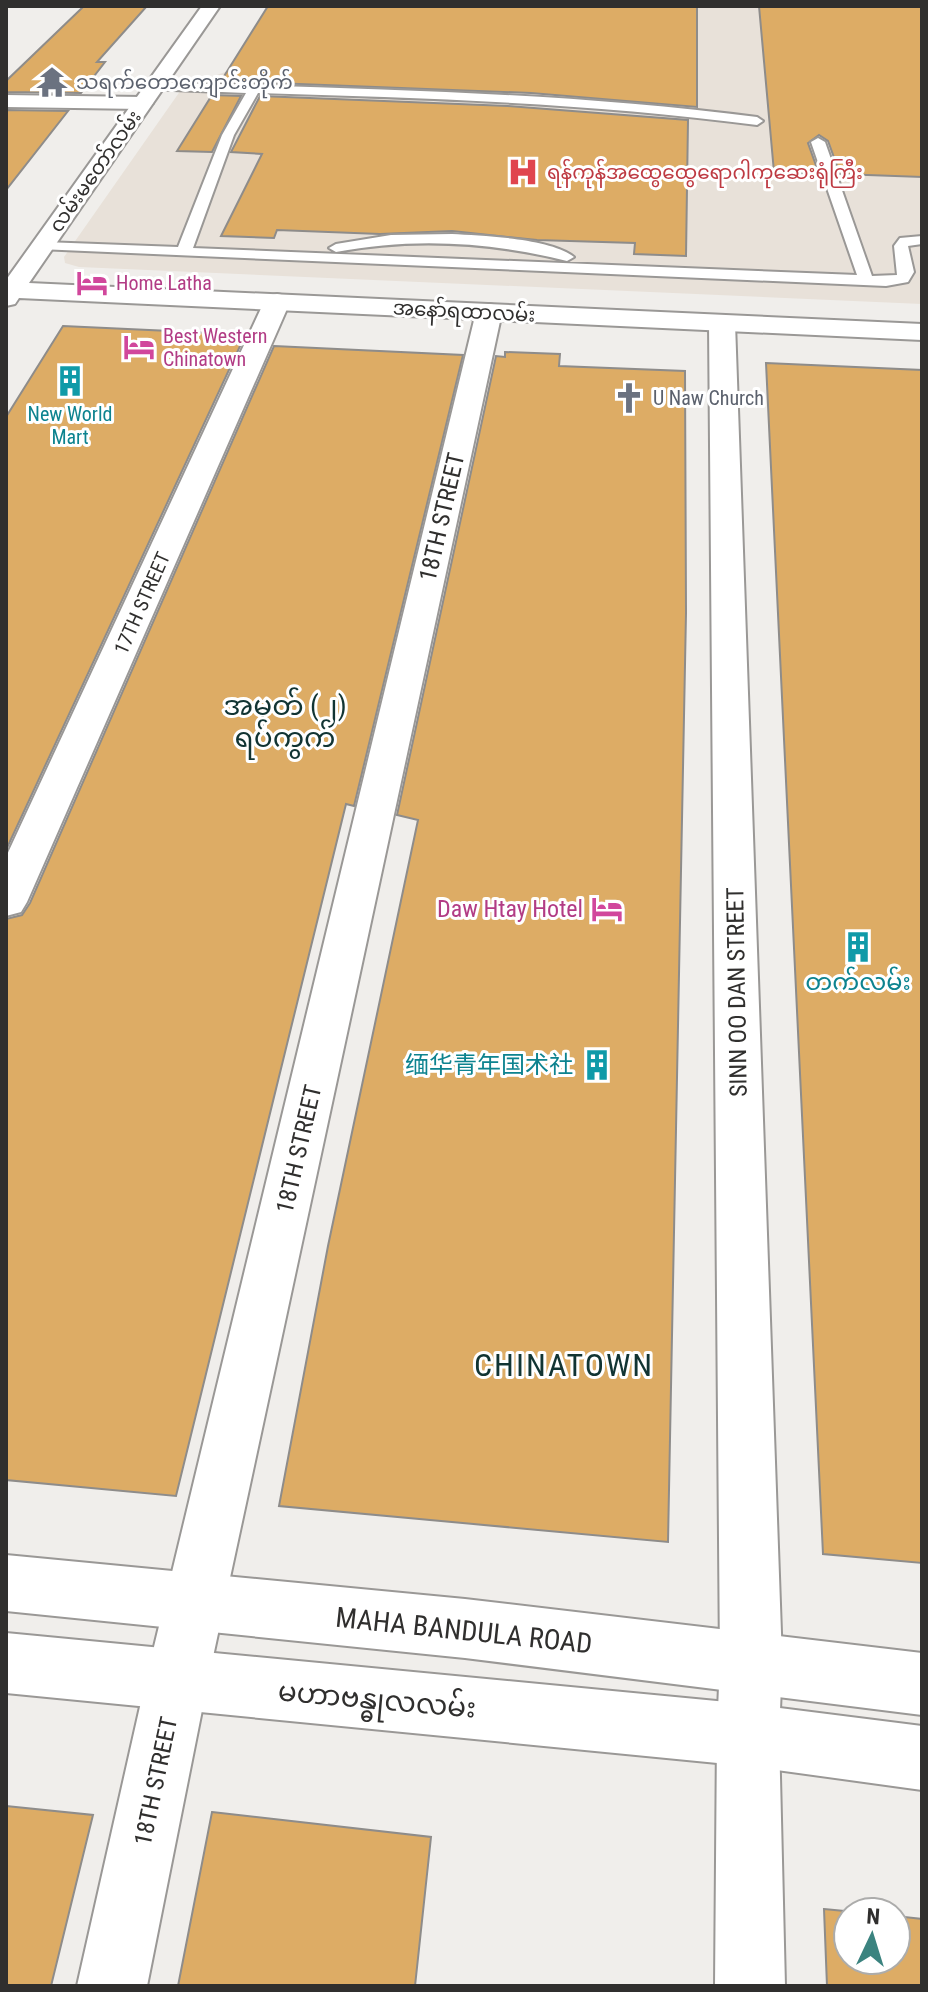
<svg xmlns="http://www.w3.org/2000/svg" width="928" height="1992" viewBox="0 0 928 1992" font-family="'Roboto Condensed','Noto Sans SC','Noto Sans Myanmar',sans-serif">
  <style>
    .built { fill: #e8e1d9 }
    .building { fill: #ddac65; stroke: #8e8c8a; stroke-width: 2 }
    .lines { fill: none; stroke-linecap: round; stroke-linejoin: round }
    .lane-casing { stroke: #9a9896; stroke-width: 4 }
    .street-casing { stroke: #9a9896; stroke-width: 4 }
    .secondary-casing { stroke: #9a9896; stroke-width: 4 }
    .primary-casing { stroke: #9a9896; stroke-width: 4 }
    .lane { fill: #fff; fill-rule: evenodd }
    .street { fill: #fff; fill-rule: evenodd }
    .secondary { fill: #fff; fill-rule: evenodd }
    .primary { fill: #fff; fill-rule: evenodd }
    .labels { text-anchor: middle; stroke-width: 6; stroke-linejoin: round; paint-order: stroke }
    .far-worship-label { font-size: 20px; fill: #5b616d; stroke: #fff; text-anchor: start }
    .far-street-label { font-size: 20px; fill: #302f2e; stroke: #fff }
    .far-health-label { font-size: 20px; fill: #be3a42; stroke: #fff; text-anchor: start }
    .far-hotel-label { font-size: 20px; fill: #b23c85; stroke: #fff; text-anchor: start }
    .far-culture-label { font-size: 20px; fill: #0d838f; stroke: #fff }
    .street-label { font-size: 24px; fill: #302f2e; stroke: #fff }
    .hotel-label { font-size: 24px; fill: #b23c85; stroke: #fff; text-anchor: end }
    .culture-label { font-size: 24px; fill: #0d838f; stroke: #fff }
    .quarter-label { font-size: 28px; fill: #113433; stroke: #fff }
    .near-street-label { font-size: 28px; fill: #302f2e; stroke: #fff }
    .near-neighbourhood-label { font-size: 32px; letter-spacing: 2px; fill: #113433; stroke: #fff }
  </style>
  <rect width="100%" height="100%" fill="#f0eeeb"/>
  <path class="built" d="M268,6H922V304L79,267L65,263L64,257L183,87L228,71Z"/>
  <path class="building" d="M84,6H147L97,62H105L81,93L6,92V81Z
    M268,6H697V107L531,93L221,81Z
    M759,6H922V177L840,174L828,141L819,135L808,143L819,174L774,172Z
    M212,95L241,96L212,152L177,151Z
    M260,96L508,106L688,120L686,256L634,254L635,243L537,240L452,231L380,234L277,230L274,238L221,236L262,154L231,152Z
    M6,110L68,111L6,190Z
    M63,326L234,334L230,344H241L6,850V417Z
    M274,346L463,355L354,806L346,804L176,1496L6,1480V919L22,915L30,903Z
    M505,352L560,354L559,366L685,371L686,613L668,1542L279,1506L328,1246L418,820L397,815L496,356L505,357Z
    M766,363L922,370V1563L823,1554Z
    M6,1806L93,1815L51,1986H6Z
    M212,1812L431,1837L415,1986H178Z
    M824,1909L855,1912H848V1960H896V1916L922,1919V1986H827Z"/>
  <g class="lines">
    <defs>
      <path id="lane" d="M153,82C355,89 556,91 757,117L763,121L757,125C591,103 425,98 258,93L234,135L193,248L857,275L811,142L818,138L825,142L872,276L897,275L894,246L900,238L922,236V244L908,246L914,272L908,282L886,286L39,249V243L44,242L178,247L222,135L246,93L149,89L147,86Z
        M452,234C484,236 550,238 574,257L567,261C490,242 415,237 336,252L329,248L336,244L391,235Z"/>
      <path id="street" d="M6,95L142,97L153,103L142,109L6,107Z
        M277,294L286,296L290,302L27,902L21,912L6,916V857L264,302L268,296Z
        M489,304L498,306L502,312L208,1680L147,1986H77L146,1680L476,312L480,306Z
        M722,315L731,317L735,323L782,1661L779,1735L785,1986H715L717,1735L720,1661L709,323L713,317Z"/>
      <path id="secondary" d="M202,6H220L29,283L922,324V340L19,298L15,304L6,306V280Z"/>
      <path id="primary" d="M6,1555L465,1599L922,1653V1715L465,1658L6,1611Z
        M6,1633L748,1704L922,1726V1790L748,1766L6,1693Z"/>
    </defs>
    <use href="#lane" class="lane-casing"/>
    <use href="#street" class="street-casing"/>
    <use href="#secondary" class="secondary-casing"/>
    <use href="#primary" class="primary-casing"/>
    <use href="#lane" class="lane"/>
    <use href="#street" class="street"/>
    <use href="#secondary" class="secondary"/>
    <use href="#primary" class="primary"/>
  </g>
  <defs>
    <symbol id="temple-bare" viewBox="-9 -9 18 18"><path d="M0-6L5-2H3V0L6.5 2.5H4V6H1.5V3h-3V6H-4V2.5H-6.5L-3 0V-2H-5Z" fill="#6b7280" stroke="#fff" stroke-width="2.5" paint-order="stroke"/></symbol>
    <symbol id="hospital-bare" viewBox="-9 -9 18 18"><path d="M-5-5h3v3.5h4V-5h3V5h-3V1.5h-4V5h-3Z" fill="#e0444e" stroke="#fff" stroke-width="2.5" paint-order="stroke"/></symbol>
    <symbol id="hotel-bare" viewBox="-9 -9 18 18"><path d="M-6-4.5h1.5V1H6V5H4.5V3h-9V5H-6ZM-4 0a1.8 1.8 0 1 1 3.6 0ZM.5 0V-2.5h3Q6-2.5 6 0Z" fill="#d1479c" stroke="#fff" stroke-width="2.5" paint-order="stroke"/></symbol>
    <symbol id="building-bare" viewBox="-9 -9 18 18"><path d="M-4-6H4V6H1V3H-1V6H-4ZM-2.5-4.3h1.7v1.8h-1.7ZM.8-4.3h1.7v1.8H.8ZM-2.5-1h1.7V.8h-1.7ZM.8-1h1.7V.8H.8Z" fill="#0f9aa8" stroke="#fff" stroke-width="2.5" paint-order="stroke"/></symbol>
    <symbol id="church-bare" viewBox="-9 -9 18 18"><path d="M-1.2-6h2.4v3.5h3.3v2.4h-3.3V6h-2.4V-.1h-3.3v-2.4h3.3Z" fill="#6b7280" stroke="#fff" stroke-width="2.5" paint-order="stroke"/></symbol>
  </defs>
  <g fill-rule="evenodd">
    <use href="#temple-bare" x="30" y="60" width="44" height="44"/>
    <use href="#hospital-bare" x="501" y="150" width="44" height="44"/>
    <use href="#hotel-bare" x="70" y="261" width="44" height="44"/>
    <use href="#hotel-bare" x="117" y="325" width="44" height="44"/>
    <use href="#building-bare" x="48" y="359" width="44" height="44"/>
    <use href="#church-bare" x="607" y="376" width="44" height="44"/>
    <use href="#hotel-bare" x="585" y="887" width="44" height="44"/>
    <use href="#building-bare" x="836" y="925" width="44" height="44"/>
    <use href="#building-bare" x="575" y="1043" width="44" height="44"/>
  </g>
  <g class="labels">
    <g class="far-worship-label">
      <text x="76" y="89">သရက်တောကျောင်းတိုက်</text>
      <text x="653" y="405">U Naw Church</text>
    </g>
    <g class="far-street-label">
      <text transform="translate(95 171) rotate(-55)" y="7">လမ်းမတော်လမ်း</text>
      <text transform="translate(464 311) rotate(3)" y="7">အနော်ရထာလမ်း</text>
      <text transform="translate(142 603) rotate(-66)" y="7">17TH STREET</text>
    </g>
    <g class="far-health-label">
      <text x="547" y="179">ရန်ကုန်အထွေထွေရောဂါကုဆေးရုံကြီး</text>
    </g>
    <g class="far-hotel-label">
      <text x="116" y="290">Home Latha</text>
      <text x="163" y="343">Best Western<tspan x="163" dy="23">Chinatown</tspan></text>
    </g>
    <g class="far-culture-label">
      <text x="70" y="421">New World<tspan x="70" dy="23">Mart</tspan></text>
    </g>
    <g class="street-label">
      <text transform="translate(442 517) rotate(-77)" y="8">18TH STREET</text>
      <text transform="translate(737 992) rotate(-91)" y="8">SINN OO DAN STREET</text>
      <text transform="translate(299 1149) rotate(-77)" y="8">18TH STREET</text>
      <text transform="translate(156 1781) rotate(-78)" y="8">18TH STREET</text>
    </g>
    <g class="hotel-label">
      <text x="583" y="917">Daw Htay Hotel</text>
    </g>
    <g class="culture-label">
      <text x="858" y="990">တက်လမ်း</text>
      <text x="573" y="1073" text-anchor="end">缅华青年国术社</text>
    </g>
    <g class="quarter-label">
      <text x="285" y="715">အမှတ် (၂)<tspan x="285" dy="32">ရပ်ကွက်</tspan></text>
    </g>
    <g class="near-street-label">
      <text transform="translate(464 1630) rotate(6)" y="10">MAHA BANDULA ROAD</text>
      <text transform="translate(377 1699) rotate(5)" y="10">မဟာဗန္ဓုလလမ်း</text>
    </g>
    <g class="near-neighbourhood-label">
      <text x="564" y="1376">CHINATOWN</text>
    </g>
  </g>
  <rect width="928" height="1992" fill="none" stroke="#302f2e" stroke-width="16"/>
  <g transform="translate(872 1936) rotate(4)"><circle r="38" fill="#ffffff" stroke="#acacab" stroke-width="2"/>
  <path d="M0-6L14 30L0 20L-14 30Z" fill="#3b837f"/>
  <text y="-12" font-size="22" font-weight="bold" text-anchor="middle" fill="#302f2e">N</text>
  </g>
</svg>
